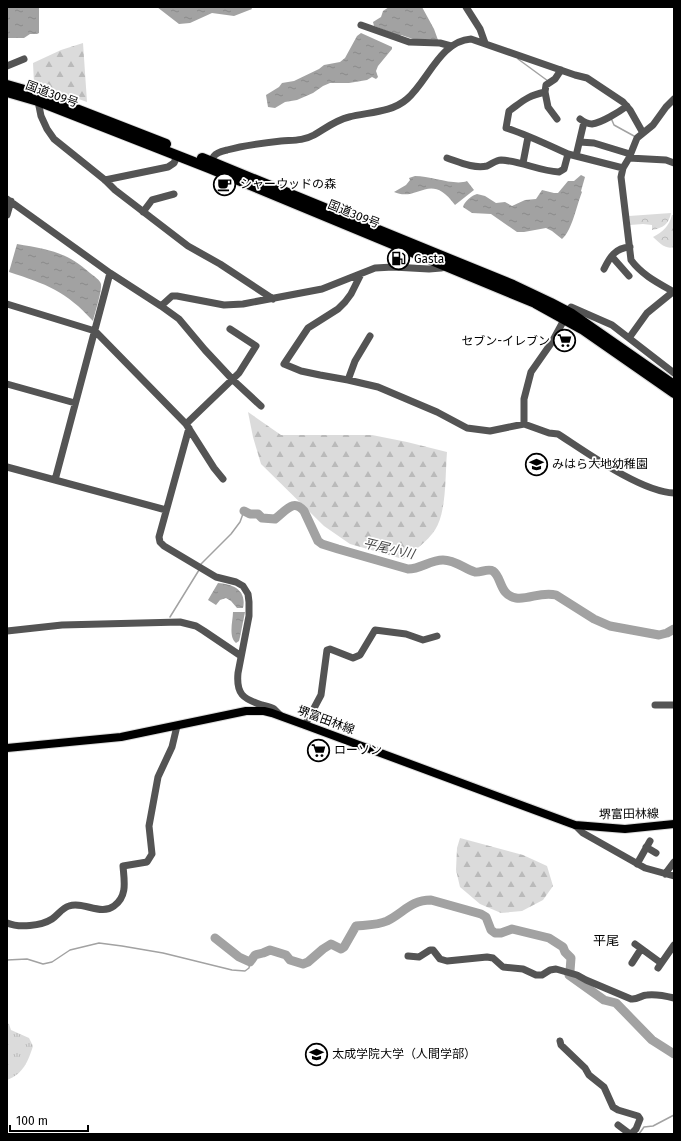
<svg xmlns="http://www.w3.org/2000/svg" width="681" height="1141" viewBox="0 0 681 1141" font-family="'Fira Sans','Noto Sans JP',sans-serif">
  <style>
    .grass { fill: url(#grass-tufts) }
    .forest { fill: url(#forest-firs) }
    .park { fill: url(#park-crowns) }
    .water { fill: url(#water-ripples) }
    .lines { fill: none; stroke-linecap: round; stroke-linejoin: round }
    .stream { stroke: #a2a2a2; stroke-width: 1.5 }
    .river { stroke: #a2a2a2; stroke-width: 9 }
    .major-casing { stroke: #dbdbdb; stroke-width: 10 }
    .highway-casing { stroke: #dbdbdb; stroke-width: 12 }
    .minor { stroke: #545454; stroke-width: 7 }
    .major { stroke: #000; stroke-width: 8 }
    .highway { stroke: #000; stroke-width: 10 }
    .labels { text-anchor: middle; stroke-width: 3.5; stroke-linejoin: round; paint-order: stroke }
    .street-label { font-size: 12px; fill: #000; stroke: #fff }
    .poi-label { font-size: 12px; fill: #000; stroke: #fff; text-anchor: start }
    .water-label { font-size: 13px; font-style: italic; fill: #434343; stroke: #fff }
    .neighbourhood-label { font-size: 13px; fill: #000; stroke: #fff }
  </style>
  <defs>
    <pattern id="grass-tufts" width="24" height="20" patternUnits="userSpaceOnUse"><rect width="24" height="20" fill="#dbdbdb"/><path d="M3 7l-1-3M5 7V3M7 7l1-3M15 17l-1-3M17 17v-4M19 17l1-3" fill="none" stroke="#bababa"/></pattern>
    <pattern id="forest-firs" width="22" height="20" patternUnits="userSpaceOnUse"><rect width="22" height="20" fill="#dbdbdb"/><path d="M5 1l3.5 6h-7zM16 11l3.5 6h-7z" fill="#bababa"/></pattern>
    <pattern id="park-crowns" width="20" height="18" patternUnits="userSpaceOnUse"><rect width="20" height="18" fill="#dbdbdb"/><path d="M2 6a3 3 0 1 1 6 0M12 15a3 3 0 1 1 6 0" fill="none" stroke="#bababa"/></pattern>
    <pattern id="water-ripples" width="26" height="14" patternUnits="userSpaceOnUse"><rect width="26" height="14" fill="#a2a2a2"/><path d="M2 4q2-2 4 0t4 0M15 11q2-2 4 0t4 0" fill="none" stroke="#8a8a8a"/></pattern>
  </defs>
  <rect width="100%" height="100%" fill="#fff"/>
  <path class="grass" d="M7,1023L9,1024L11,1030L29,1038L33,1046C28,1062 23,1074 7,1080Z"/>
  <path class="forest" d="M83,43L87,102L34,83L33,63L61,50Z
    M248,412L281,435H372L407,442L447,452C445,475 447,511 435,530C427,542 414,551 403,559L350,544L324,526L261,464L253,437Z
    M460,838L523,855L547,866L553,886L543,900L522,911L501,913L480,904L460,887L456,870L457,848Z"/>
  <path class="park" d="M671,213C669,224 663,228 652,230V225L643,224L630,225L629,216Z
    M672,215H674V247C665,250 659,242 653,237C663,232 669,226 672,215Z"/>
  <path class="water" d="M7,7H39V33L37,34H30L24,38H7Z
    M157,7H251L252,9L234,16L212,13L190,23L179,24Z
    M389,7H422L434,29L438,40L413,39L401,35L400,36L374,26L373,22L381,17L383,11Z
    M361,33L392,47V49L378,66L376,71L378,77L376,79L372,77L367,80L349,83H330L323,86L313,93L297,100L285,102L275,108L268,107L266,95L279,87L282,83L294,81L319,69L324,65L340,62L345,58L357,36Z
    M581,175L585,177L581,191L582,192C577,204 572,231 562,239L552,231L546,228L524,232H517L491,214L472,213L463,207C464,202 472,195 477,194L485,196L496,203L505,202L512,206L525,200L536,199L542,190L554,193H558L568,181H574Z
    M415,176C431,176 455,186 467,181L474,190L455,205C430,170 418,203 394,192L406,185L410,180L409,178Z
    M17,244C47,249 67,252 90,273C94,276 100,280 101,284C102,291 95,313 93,321C66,291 46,284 9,272Z
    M218,583C233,584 247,590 243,608H237L231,601L226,598L220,600L216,605L208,600Z
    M233,612H245L240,637L239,641L236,643C228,636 233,621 233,612Z"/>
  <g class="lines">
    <path class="stream" d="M518,59L548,81
      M611,118L614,125L634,136
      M201,564L231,534L240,522L244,511
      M170,617L199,570
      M7,960L27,959L43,964L52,962L70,950L99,943L122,946L163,953L232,970L245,971L249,968L250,962
      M639,1134L644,1127L653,1126L674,1115"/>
    <path class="river" d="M244,511L250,514H258L262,518L275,519C286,511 293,498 304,511L318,541L322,544L338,549L408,569C421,569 430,560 443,560C456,560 464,569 475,572C480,573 488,568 493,571C502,577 499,595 516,598C529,600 541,591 556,595L594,619L610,626L659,635L667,633L674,629
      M215,938L239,957L250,962L255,955L263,953L270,950L286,955L290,960L303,964L308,962L323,949L331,944L341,949L344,947L356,926C365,925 378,925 387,921C403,913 411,900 431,900L481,914L486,917L491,930L495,933H501L512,929L549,938L563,947L565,952L571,958L570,971
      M569,975L604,1000L616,1003L652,1040L674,1054"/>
    <defs>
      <path id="major" d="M7,748L121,737L246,711H264L272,713L305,725L575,825L625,829L674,824"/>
      <path id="highway" d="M7,85L35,93L166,144
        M7,92L38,101L209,168L535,303L582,329L674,393
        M202,158L513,285L551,303L572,314L674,385"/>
    </defs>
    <use href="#major" class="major-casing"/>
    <use href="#highway" class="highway-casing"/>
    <path class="minor" d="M466,7L480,29L485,43
      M361,25L409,42L440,43L451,46
      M7,66L24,59
      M561,70L555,79L546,85L545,92C527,96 523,101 509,111L506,128C528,135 548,145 568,154
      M545,92L548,107L557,119
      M674,99L666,107L653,125L637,138L629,158L623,168L621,177L631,260C642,275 658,283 674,292
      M38,101L41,116L47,129L54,139L105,180L115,190L188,246L220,264L273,299
      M580,119C584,122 587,124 592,124C601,123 619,112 627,106
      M580,142L594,143L630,154
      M576,156L584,122
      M447,158C459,162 474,169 487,166C492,164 496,160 501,160C521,161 539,171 559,172L564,169L568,154L623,168
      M629,158L666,160L674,163
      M523,163L528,137
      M210,165C211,162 212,159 214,156C217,152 223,151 227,150C245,145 263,143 281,141C293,140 303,141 314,135C326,128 336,120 349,117C368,112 391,113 407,99C428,81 440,41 471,39L575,75L587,78L623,102L630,110L643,133
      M105,180L168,167L174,163L177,156
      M7,199L110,273L55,480L7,467
      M143,212L152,200L174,194
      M7,215L11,201
      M614,259L629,276
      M604,269C610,257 615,248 630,247
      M110,273L161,306L179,319L205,350L233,380L261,406
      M361,274L351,294L345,302L338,309L308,328L284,364L301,371L320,375L348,380L378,387L437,412L467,428L490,431L524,424L549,433L558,434C586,452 641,492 674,493
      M7,304L95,331L186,424L214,468L223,479
      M161,306L172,296H177L224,305L243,304L322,289L375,268L393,267L429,269L441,268L445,266
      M629,338L647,313L674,291
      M348,380L355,361L370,336
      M7,384L75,403
      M186,424L239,373L256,346L230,329
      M524,424V399L531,372L552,342L571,307L612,325L674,373
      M189,428L159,537L160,542L164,546L216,577L236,582L243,586L248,594L249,602V616L238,673C236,694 243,699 262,705C266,706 271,707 274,709C276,711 279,714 281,716
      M55,480L166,510
      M7,631L62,625L180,622L196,626L204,631L241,656
      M655,705H674
      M305,725L321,695L327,650L330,649L353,658L360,655L375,630L406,634L423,640L437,636
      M575,825L583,833L645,868L674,876
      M646,847L656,853
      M637,864L650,841
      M665,874L674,862
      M7,923C19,928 41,926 52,919C58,915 62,908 69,906C83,901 101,916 114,906C128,896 124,880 123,866L147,862L152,854L149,826L158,777L172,747L177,726
      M635,944L661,963
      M408,956L419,957L430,950H433L440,959L447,961L487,957L493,958L503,967L523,969L536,975H542L550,970L556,969L577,975L586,980L631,999C638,1000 641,995 647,995C656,994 666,996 674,998
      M632,963L641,949
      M658,968L674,945
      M560,1041L561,1045L585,1068L589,1075L604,1087L613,1107L618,1110L638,1116L640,1119L636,1129L631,1134
      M618,1125L630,1134"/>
    <use href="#major" class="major"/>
    <use href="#highway" class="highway"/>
  </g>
  <defs>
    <symbol id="cafe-ring" viewBox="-11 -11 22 22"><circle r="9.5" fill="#fff" stroke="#000" stroke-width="1.5"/><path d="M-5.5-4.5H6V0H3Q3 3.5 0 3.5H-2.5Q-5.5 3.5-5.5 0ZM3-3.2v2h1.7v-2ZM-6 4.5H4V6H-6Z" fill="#000"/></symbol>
    <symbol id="fuel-ring" viewBox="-11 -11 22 22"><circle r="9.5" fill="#fff" stroke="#000" stroke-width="1.5"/><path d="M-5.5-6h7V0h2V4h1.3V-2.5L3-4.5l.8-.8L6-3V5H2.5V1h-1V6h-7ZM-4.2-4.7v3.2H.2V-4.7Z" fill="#000"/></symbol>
    <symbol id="supermarket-ring" viewBox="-11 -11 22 22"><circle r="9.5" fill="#fff" stroke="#000" stroke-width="1.5"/><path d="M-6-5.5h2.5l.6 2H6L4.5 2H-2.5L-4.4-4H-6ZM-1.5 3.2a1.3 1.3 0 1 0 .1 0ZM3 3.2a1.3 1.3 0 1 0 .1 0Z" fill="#000"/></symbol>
    <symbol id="school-ring" viewBox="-11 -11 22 22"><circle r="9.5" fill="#fff" stroke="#000" stroke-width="1.5"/><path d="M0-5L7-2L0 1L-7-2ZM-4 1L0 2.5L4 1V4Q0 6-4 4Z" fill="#000"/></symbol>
    <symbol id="university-ring" viewBox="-11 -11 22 22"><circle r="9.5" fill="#fff" stroke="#000" stroke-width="1.5"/><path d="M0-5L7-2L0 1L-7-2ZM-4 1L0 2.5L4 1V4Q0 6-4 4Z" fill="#000"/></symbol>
  </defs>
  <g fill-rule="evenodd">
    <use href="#cafe-ring" x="212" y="172" width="25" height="25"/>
    <use href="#fuel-ring" x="386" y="246" width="25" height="25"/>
    <use href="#supermarket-ring" x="552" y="328" width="25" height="25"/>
    <use href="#school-ring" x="524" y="452" width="25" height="25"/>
    <use href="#supermarket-ring" x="306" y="738" width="25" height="25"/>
    <use href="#university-ring" x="304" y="1042" width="25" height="25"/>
  </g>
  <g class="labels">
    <g class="street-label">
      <text transform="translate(52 94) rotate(20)" y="4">国道309号</text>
      <text transform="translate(354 214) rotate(22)" y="4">国道309号</text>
      <text transform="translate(326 720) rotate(20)" y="4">堺富田林線</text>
      <text transform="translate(629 814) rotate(-1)" y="4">堺富田林線</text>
    </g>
    <g class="poi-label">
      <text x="240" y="188">シャーウッドの森</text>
      <text x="414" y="263">Gasta</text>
      <text x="550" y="345" text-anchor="end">セブン-イレブン</text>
      <text x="552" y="468">みはら大地幼稚園</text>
      <text x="334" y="754">ローソン</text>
      <text x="332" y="1058">太成学院大学（人間学部）</text>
    </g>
    <g class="water-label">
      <text transform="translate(389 548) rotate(13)" y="5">平尾小川</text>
    </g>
    <g class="neighbourhood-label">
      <text x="606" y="945">平尾</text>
    </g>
  </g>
  <rect width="681" height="1141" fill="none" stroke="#000000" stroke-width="16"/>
  <path d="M10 1125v6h78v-6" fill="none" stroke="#000000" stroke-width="2"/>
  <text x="16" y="1125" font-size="12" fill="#000000" stroke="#ffffff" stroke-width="3" paint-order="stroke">100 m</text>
</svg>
